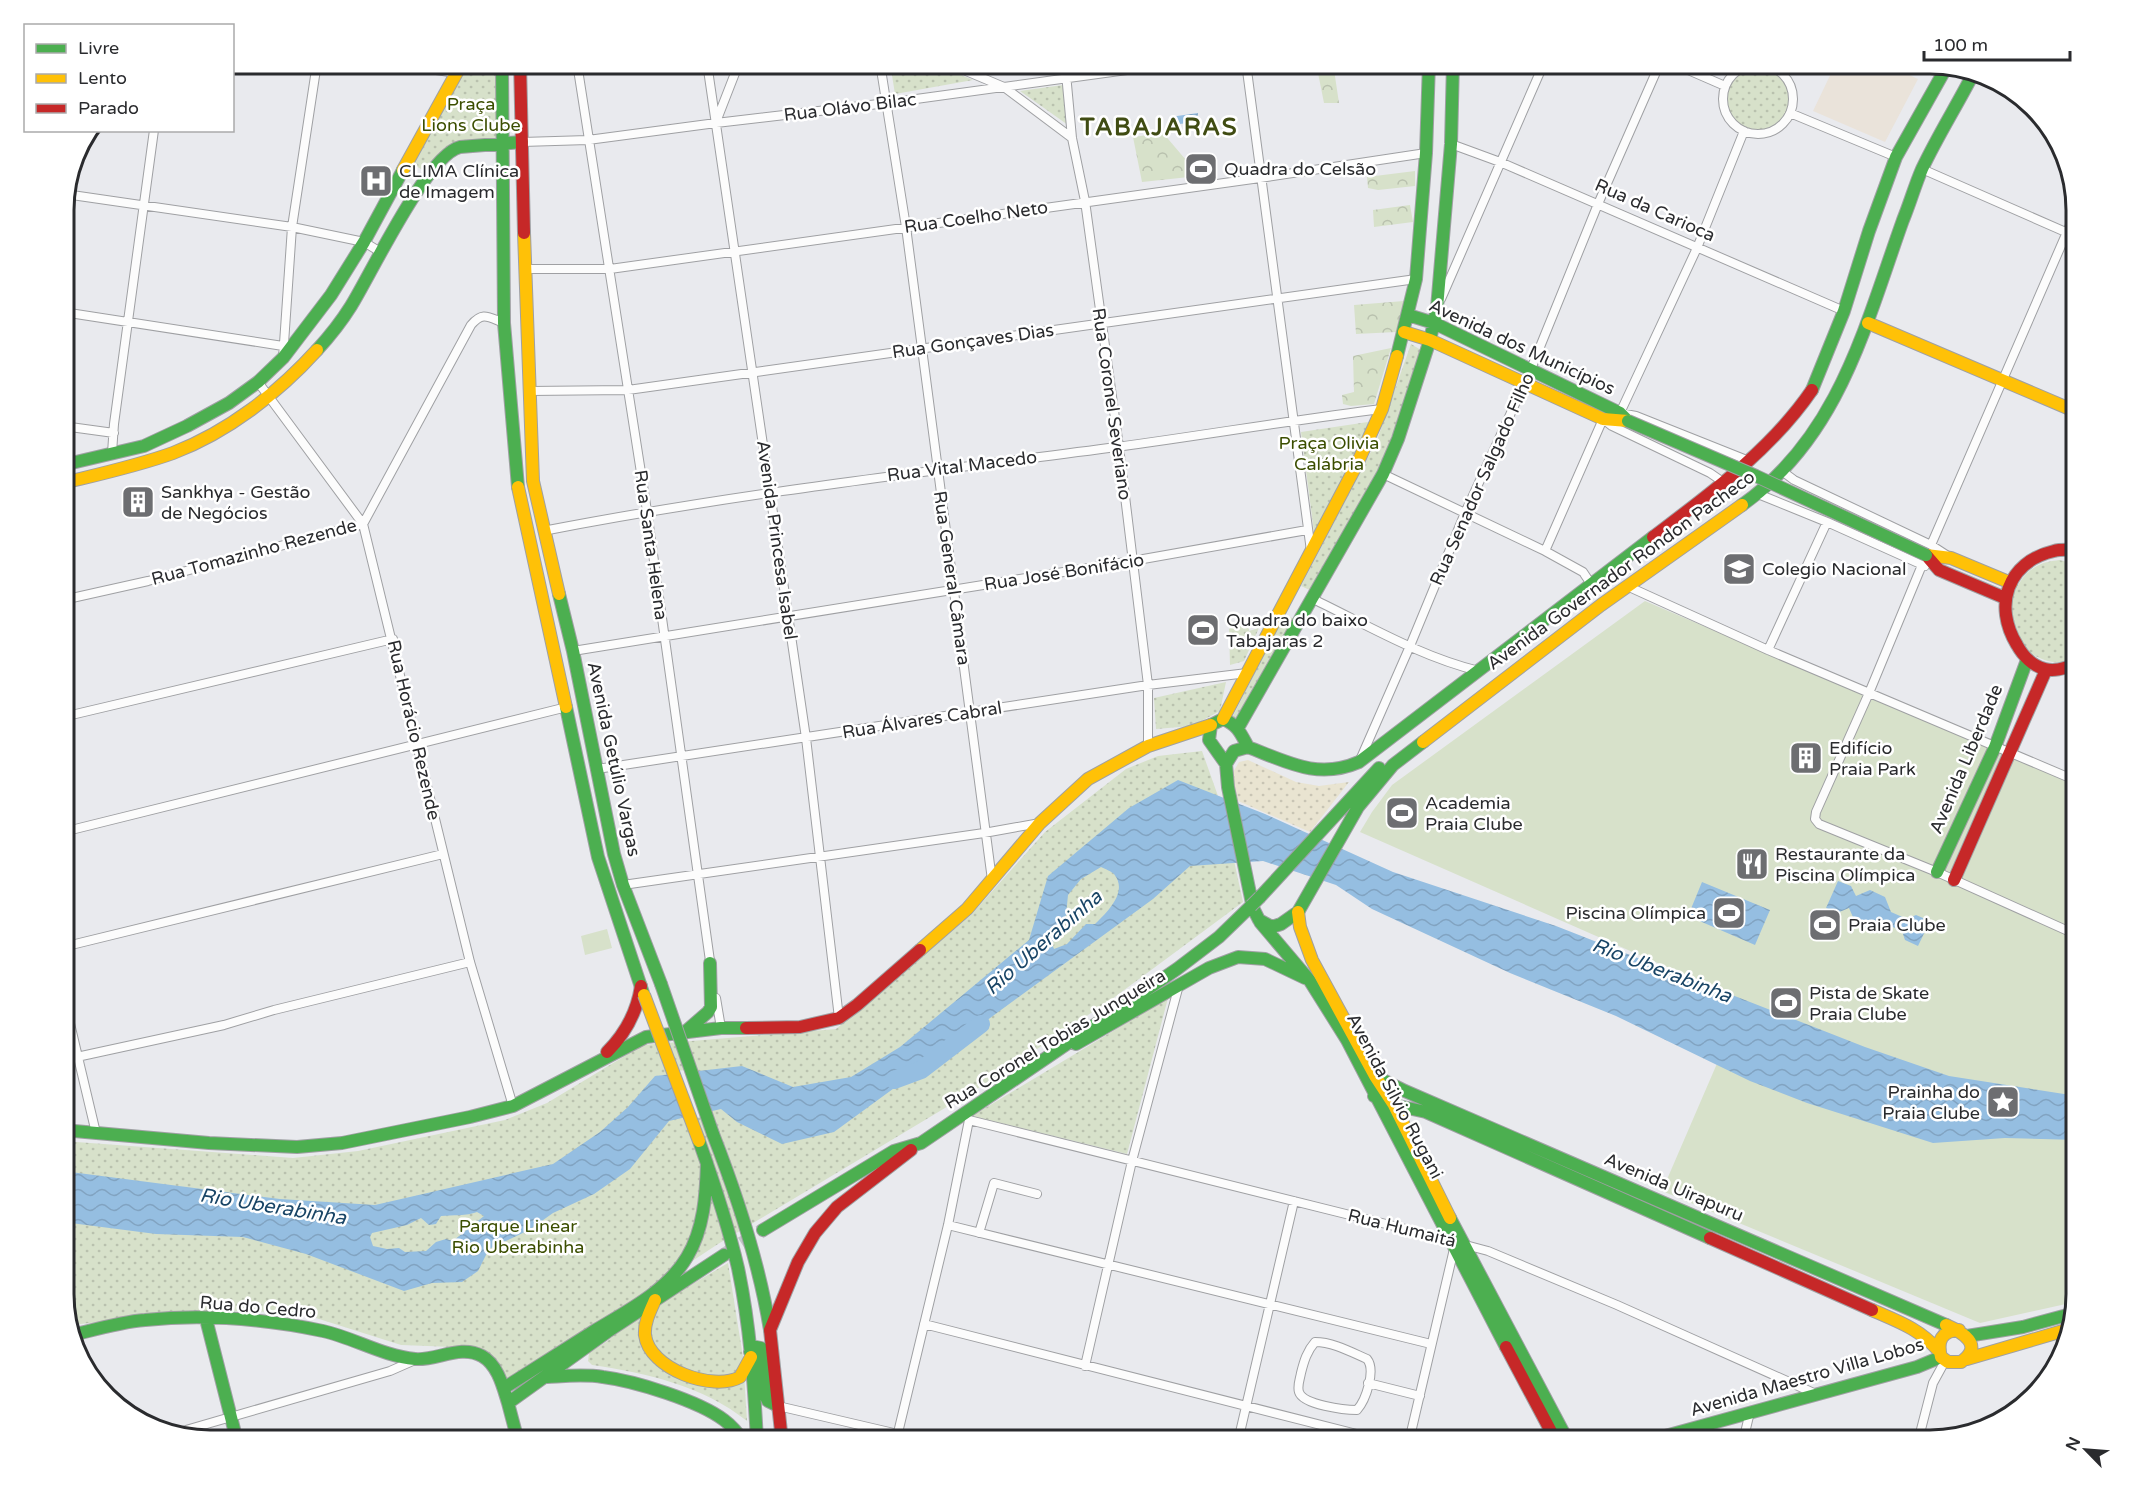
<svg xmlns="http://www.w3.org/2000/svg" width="2140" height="1504" viewBox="0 0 2140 1504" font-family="'Varela Round',sans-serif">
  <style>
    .medical { fill: #eae3da }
    .grass { fill: url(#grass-dots) }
    .forest { fill: url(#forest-crowns) }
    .sand { fill: url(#sand-dots) }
    .garden { fill: #d7e1ca }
    .water { fill: url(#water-waves); fill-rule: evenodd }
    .pier { fill: #e9eaee }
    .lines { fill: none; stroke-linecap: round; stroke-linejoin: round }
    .river { stroke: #95bee1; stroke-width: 18 }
    .primary-tunnel { stroke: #c3c4c8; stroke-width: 14; stroke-dasharray: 14 7; stroke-linecap: butt }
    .street-casing { stroke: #9fa0a3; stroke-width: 10 }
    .fast-casing { stroke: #9fa0a3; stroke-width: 14 }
    .slow-casing { stroke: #9fa0a3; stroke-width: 14 }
    .jam-casing { stroke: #9fa0a3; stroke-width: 14 }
    .street { stroke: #fcfcfc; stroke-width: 8 }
    .fast { stroke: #4caf50; stroke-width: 12 }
    .slow { stroke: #ffc107; stroke-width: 12 }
    .jam { stroke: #c62828; stroke-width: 12 }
    .fast-bridge-casing { stroke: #9fa0a3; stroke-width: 14; stroke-linecap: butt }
    .slow-bridge-casing { stroke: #9fa0a3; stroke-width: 14; stroke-linecap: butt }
    .fast-bridge { stroke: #4caf50; stroke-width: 12 }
    .slow-bridge { stroke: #ffc107; stroke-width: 12 }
    .labels { text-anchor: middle; stroke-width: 5; stroke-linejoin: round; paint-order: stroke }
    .park-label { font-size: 18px; fill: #3b4e00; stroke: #fff }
    .street-label { font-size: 18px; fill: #2a2b2e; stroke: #fff }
    .poi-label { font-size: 18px; fill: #2a2b2e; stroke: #fff; text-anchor: start }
    .water-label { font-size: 20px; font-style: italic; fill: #194566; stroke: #fff }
    .district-label { font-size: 24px; font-weight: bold; letter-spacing: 1.5px; fill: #404c13; stroke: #fff }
    .rim { fill: none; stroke: #2a2b2e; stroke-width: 3 }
  </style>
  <defs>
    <pattern id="grass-dots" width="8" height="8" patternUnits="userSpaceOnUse" patternTransform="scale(1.5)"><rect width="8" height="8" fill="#d7e1ca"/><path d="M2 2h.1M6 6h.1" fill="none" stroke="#b9c1ae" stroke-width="1.8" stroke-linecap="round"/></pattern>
    <pattern id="forest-crowns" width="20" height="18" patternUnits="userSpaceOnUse" patternTransform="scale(1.5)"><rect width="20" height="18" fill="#d7e1ca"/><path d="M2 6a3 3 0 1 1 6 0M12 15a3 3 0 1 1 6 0" fill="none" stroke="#b9c1ae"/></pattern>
    <pattern id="sand-dots" width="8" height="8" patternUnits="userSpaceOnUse" patternTransform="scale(1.5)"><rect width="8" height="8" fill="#e9e4d1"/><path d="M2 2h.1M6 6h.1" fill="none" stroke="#c8c4b4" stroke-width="1.8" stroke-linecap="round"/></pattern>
    <pattern id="water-waves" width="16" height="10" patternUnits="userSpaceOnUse" patternTransform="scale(1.5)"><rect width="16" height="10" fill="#95bee1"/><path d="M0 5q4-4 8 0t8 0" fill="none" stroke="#81a3c1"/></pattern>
  </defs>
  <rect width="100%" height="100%" fill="#e9eaee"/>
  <path class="medical" d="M1836,63H1905L1901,71L1918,79L1885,142L1813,111Z"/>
  <path class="grass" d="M462,63H502L504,143L454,148L429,174L408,161Z
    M890,63H933L973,80L895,94Z
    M1723 99a35 35 0 1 1 70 0a35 35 0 1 1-70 0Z
    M1063,85L1068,125L1020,91Z
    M1411,344L1421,350L1406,402L1383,462L1314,592L1301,586L1377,440Z
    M1368,422L1370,425L1348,474L1314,532L1301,432Z
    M2059,560L2077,564V658C2052,670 2023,655 2013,630C2003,609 2017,576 2037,566C2044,562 2052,561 2059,560Z
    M1287,616L1295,619L1238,721L1233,716L1281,621Z
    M1249,620V631L1259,628L1244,661L1230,665L1229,629Z
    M1226,682L1220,711L1192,726L1156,729L1154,698Z
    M1202,751L1223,810L1243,902L1112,999L980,1087L718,1244L508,1383L480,1348L401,1345L297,1312L210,1311L70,1325L63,1304V1141L293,1158L358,1151L505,1120L547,1103L643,1045L836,1029L971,915L1045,832L1126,769L1158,756Z
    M1168,998L1127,1154L972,1116Z
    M728,1263L743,1357L747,1421C703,1386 647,1373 592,1365L588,1361L589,1353L609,1340L620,1327Z"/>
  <path class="forest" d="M1316,63H1333L1339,103H1324Z
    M1163,133L1186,160L1189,177L1142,182L1133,137Z
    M1415,171V186L1378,190L1368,188L1367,177Z
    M1410,205L1413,222L1374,227L1373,210Z
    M1404,301L1396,332L1356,334L1354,305Z
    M1391,348L1374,404L1351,406L1343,404L1342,395L1354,392L1353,356Z"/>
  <path class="sand" d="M1248,760L1296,782L1319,786L1349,782L1310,832L1238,801L1232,774L1239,762Z"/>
  <path class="garden" d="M1209,164L1210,174L1194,176L1193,165Z
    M1645,601L2077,786V1295L2075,1302L1980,1323L1662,1191L1744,1001L1360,832L1372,812L1392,785Z
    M607,929L612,948L585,955L581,936Z"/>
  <path class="water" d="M1198,113L1197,122L1170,125V117Z
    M1178,780L1265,814L1393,872L1556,926L1865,1047L1949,1076L2064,1094L2077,1093V1140L2005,1138L1933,1143L1807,1103L1750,1081L1616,1016L1510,973L1372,909L1336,885L1263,861L1190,866L1153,899L834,1132L782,1144L737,1122L721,1109L669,1121L630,1169L594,1194L553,1213L529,1230L489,1249L478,1271L462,1282L432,1283L404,1291L306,1254L243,1237L156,1234L63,1222V1171L280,1199L375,1205L553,1164L600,1132L628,1107L655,1076L742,1066L793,1087L851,1077L900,1047L1029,940L1048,876L1129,808ZM1101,867C1105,869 1111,871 1114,874C1129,892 1106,913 1095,924H1086L1067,944L1054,949L1052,944L1066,915L1068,895L1081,879ZM477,1212L484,1216L453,1241L446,1239L436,1242L426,1251L405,1252L399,1248L387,1249L373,1246L370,1237L372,1233L407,1225L421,1218L429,1225L436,1224L441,1216C452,1215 467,1216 477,1212Z
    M1838,881L1851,886L1856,896L1870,890L1885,897L1891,912L1907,919L1916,915L1930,921L1918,946L1905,940L1902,931L1886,924L1870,930L1856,924L1849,908L1837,913L1826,908Z
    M1702,882L1770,910L1755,945L1688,916Z"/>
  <path class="pier" d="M692,1069L708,1115L688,1120L670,1072Z"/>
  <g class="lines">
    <path class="river" d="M894,1080L921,1070L981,1024"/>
    <path class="primary-tunnel" d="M724,1255L763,1230"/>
    <defs>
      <path id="street" d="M390,63L456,73
        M577,63L647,511L711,968
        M707,63L806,738L839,1018
        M880,63L906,227L992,880
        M947,63L1004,87L1072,138
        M1065,63L1072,138L1085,201L1119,447L1148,685V746
        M1246,63L1311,551
        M1672,63L1725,86
        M1723 99a35 35 0 1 1 70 0a35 35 0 1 1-70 0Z
        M1790,113L1896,157
        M716,122L739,63
        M1744,131L1697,248L1620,413L1636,416L1749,461
        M522,142L588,140L716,123L887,103L1178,63
        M1451,144L1500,162L1844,311
        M1922,169L2077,237
        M65,194L292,227L364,242L382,253
        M525,269H610L1260,178L1426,153
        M1441,299L1544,63
        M63,312L283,346
        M283,358L292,227L317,63
        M258,382L363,524L470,962L513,1106
        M529,391L628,390L1416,279
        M63,426L114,433
        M112,453L114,424L154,130
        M1782,471L1794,480L1931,545L1948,556
        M1383,474L1545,551L1583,572L1591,584
        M1758,494L1827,522L1925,566
        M543,531C733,494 925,472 1117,447C1205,435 1293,420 1382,409
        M1931,545L2077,209
        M1545,551L1603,419L1612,426L1710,473L1723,482
        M1922,565L1869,693L1816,812L1815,819L1819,824L1937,872L2077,935
        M1627,586L1768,650L2077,781
        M1313,599C1367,625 1421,657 1479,671
        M63,600L148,581L363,524L471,325C483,311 488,317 504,323
        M1768,650L1827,522
        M573,651L1132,561L1307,530
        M63,717L393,639
        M1360,760L1410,646L1465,513L1531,369L1598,204L1660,63
        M597,769L1148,685L1247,673
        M63,832L567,707
        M623,885L984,833L1040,823
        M63,947L443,854
        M63,994L96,1133
        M716,998L721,1028
        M63,1060L224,1025L274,1010L470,962
        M969,1120L1398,1227L1488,1251L1617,1305L1816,1394
        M948,1225L1431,1344
        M979,1233L994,1183L1037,1194
        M924,1324L1384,1441
        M1315,1342C1333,1342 1351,1352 1367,1359C1376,1370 1366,1400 1357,1410C1345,1410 1303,1405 1299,1392C1297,1386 1300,1379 1301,1373C1304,1361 1307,1351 1315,1342Z
        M1085,1366L1132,1161L1179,985
        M1368,1383L1420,1396
        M778,1406L898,1434
        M179,1432L390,1371L415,1360
        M896,1441L948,1225L969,1120
        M1238,1441L1294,1201
        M1409,1441L1454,1249
        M1743,1441L1750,1412
        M1918,1441L1933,1383L1945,1361"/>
      <path id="fast" d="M502,63L504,323L518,487
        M1408,315L1434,323L1620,413L1628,421
        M317,350C329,337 341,322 351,306C371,274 427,155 460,147L522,142
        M1397,356L1416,279L1426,153L1429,63
        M1812,390L1844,311L1869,231L1896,157L1946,68
        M63,465L144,446L187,426L229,403L258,382L283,358L331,295L364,242L403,170
        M1742,505C1839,437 1865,326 1903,220C1910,203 1915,185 1922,169C1937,137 1956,107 1972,76
        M559,594L573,651L614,854L623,885L661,984
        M566,707L598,857L643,993
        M1239,726L1383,474L1398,439L1430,340L1437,308L1451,144L1453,63
        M1248,747C1287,762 1318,780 1359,762L1653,537
        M1226,764L1228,787L1253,908L1259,920L1272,927L1281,924L1298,912L1358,807L1393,765L1423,742
        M1226,764L1209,740L1211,725L1223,719C1238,725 1241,734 1248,747
        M1226,764L1234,751L1248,747
        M1937,872L1995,747L2027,660
        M1260,897L1379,768
        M1260,922L1310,981L1347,1040L1506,1347
        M685,1032L708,1012L711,1007L710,963
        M1076,1044L1209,968L1238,957L1265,959L1305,978
        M1375,1076L1405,1091L1946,1325
        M1374,1096L1394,1105L1426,1112L1710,1238
        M63,1130L209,1143L297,1147L342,1143L470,1117L513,1106L646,1037L721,1028H746
        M713,1134C738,1198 759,1262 770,1330
        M699,1141C714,1183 728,1225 738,1268C750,1325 754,1383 757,1441
        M1450,1218L1568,1441
        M763,1230L894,1151L921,1143L1177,969L1219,937L1251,906
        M206,1319L237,1441
        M73,1335C97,1329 120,1322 145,1320C203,1314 265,1319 323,1331C354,1338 383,1356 415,1359C437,1361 460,1344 482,1356C498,1365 503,1387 508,1403L607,1332L724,1255
        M1967,1336L2023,1327L2071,1314
        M750,1352L756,1347L761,1348L766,1397L768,1401L778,1406
        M547,1377C566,1376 584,1374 603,1377C635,1381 699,1401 724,1420C732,1426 738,1433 743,1441
        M504,1388C534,1369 564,1350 594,1331C627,1311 667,1291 687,1257C704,1229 706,1195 707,1163
        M508,1403L518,1441
        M1647,1441L1917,1367L1941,1357"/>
      <path id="slow" d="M403,170L462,63
        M524,233L533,481L559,594
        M1868,323L2077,412
        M1404,332L1430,340L1603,419L1628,421
        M63,483C100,474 137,466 173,453C228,432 278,393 317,350
        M518,487L566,707
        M1926,555L1951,558L2011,583
        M1223,719L1357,464L1382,409L1397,356
        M1423,742L1601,605L1742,505
        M1298,912L1300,927L1312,960L1375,1076L1394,1105L1450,1218
        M920,950L967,909L1040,823L1088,779L1148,746L1211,725
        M655,1300C650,1311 644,1323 645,1335C649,1369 713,1392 740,1377L751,1357
        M1872,1310C1899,1322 1918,1328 1938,1350
        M1946,1325C1962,1332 1985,1345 1961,1362H1948L1941,1357C1937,1341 1941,1331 1959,1330
        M1967,1359L2066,1330"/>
      <path id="jam" d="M520,63L524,233
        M1653,537C1711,493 1771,450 1812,390
        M2077,550C2069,550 2061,549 2054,551C2007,562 1993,606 2017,645C2023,656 2033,666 2045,669C2056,672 2067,667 2077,664
        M1926,555L1939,570L2005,598
        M1954,880L2046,670
        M746,1028L800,1027L839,1018L857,1005L920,950
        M607,1052C626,1033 637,1012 641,986
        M1710,1238L1872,1310
        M1506,1347L1556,1441
        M782,1441L770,1330L798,1262L815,1233L837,1207L911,1150"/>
    </defs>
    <use href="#street" class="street-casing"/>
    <use href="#fast" class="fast-casing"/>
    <use href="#slow" class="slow-casing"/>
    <use href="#jam" class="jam-casing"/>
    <use href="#street" class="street"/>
    <use href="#fast" class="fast"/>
    <use href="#slow" class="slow"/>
    <use href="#jam" class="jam"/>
    <defs>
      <path id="fast-bridge" d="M1628,421L1756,476L1926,555
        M1251,906L1260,897
        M661,984L713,1134"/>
      <path id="slow-bridge" d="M644,995L699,1141"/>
    </defs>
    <use href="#fast-bridge" class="fast-bridge-casing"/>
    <use href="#slow-bridge" class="slow-bridge-casing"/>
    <use href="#fast-bridge" class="fast-bridge"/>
    <use href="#slow-bridge" class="slow-bridge"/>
  </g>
  <defs>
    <symbol id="stadium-square" viewBox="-11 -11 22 22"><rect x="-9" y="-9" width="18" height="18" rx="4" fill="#6d6e71" stroke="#fff"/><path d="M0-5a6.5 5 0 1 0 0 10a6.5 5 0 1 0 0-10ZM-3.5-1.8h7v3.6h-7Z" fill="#fff"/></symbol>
    <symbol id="hospital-square" viewBox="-11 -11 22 22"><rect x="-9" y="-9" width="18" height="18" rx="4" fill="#6d6e71" stroke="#fff"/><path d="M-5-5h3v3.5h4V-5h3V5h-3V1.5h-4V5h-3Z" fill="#fff"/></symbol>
    <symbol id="building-square" viewBox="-11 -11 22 22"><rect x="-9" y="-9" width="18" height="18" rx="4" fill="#6d6e71" stroke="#fff"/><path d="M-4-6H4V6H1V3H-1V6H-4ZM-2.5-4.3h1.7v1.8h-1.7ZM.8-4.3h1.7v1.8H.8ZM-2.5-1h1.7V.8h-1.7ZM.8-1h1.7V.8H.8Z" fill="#fff"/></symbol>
    <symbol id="school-square" viewBox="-11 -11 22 22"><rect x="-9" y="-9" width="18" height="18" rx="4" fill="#6d6e71" stroke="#fff"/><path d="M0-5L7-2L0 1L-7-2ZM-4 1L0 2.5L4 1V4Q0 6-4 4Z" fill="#fff"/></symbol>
    <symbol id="restaurant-square" viewBox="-11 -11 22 22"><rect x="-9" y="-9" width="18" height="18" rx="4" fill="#6d6e71" stroke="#fff"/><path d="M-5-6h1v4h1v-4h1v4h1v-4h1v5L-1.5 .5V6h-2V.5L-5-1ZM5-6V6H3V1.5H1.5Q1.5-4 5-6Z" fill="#fff"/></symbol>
    <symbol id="sight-square" viewBox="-11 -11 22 22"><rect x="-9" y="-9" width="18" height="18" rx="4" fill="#6d6e71" stroke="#fff"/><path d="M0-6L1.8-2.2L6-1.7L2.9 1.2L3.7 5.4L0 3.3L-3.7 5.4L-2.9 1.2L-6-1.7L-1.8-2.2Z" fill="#fff"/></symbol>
  </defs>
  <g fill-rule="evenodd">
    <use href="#stadium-square" x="1182" y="150" width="38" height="38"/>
    <use href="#hospital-square" x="357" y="162" width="38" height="38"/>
    <use href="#building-square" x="119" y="483" width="38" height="38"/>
    <use href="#school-square" x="1720" y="550" width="38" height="38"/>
    <use href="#stadium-square" x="1184" y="611" width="38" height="38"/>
    <use href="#building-square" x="1787" y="739" width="38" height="38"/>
    <use href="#stadium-square" x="1383" y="794" width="38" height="38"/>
    <use href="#restaurant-square" x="1733" y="845" width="38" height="38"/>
    <use href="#stadium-square" x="1710" y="894" width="38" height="38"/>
    <use href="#stadium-square" x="1806" y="906" width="38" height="38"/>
    <use href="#stadium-square" x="1767" y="984" width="38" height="38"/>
    <use href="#sight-square" x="1984" y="1083" width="38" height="38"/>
  </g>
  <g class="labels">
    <g class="park-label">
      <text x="471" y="110">Praça<tspan x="471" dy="21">Lions Clube</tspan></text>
      <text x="1329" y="449">Praça Olivia<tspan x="1329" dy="21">Calábria</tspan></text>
      <text x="518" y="1232">Parque Linear<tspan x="518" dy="21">Rio Uberabinha</tspan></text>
    </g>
    <g class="street-label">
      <text transform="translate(850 107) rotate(-7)" y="6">Rua Olávo Bilac</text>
      <text transform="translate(1655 210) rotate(24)" y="6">Rua da Carioca</text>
      <text transform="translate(976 217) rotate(-8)" y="6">Rua Coelho Neto</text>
      <text transform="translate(973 341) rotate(-8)" y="6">Rua Gonçaves Dias</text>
      <text transform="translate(1522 347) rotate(25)" y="6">Avenida dos Municípios</text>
      <text transform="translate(1112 404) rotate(82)" y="6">Rua Coronel Severiano</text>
      <text transform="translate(962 466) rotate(-7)" y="6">Rua Vital Macedo</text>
      <text transform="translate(1482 479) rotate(-66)" y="6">Rua Senador Salgado Filho</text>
      <text transform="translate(777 540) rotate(82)" y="6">Avenida Princesa Isabel</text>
      <text transform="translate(651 545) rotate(82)" y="6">Rua Santa Helena</text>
      <text transform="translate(254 552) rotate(-15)" y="6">Rua Tomazinho Rezende</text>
      <text transform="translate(1621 570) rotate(-36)" y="6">Avenida Governador Rondon Pacheco</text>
      <text transform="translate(1064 572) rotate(-9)" y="6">Rua José Bonifácio</text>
      <text transform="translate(952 578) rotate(82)" y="6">Rua General Câmara</text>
      <text transform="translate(922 720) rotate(-9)" y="6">Rua Álvares Cabral</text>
      <text transform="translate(414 730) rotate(77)" y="6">Rua Horácio Rezende</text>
      <text transform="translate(614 759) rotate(78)" y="6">Avenida Getúlio Vargas</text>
      <text transform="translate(1966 759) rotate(-67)" y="6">Avenida Liberdade</text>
      <text transform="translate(1055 1039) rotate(-31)" y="6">Rua Coronel Tobias Junqueira</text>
      <text transform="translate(1395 1096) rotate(62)" y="6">Avenida Silvio Rugani</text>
      <text transform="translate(1674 1187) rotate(23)" y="6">Avenida Uirapuru</text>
      <text transform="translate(1402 1228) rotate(14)" y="6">Rua Humaitá</text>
      <text transform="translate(258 1307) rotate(5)" y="6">Rua do Cedro</text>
      <text transform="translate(1807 1377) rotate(-16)" y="6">Avenida Maestro Villa Lobos</text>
    </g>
    <g class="poi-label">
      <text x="1224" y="175">Quadra do Celsão</text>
      <text x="399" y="177">CLIMA Clínica<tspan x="399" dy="21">de Imagem</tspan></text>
      <text x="161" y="498">Sankhya - Gestão<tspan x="161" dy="21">de Negócios</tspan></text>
      <text x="1762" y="575">Colegio Nacional</text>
      <text x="1226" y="626">Quadra do baixo<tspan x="1226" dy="21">Tabajaras 2</tspan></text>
      <text x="1829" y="754">Edifício<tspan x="1829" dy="21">Praia Park</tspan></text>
      <text x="1425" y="809">Academia<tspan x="1425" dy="21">Praia Clube</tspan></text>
      <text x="1775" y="860">Restaurante da<tspan x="1775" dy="21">Piscina Olímpica</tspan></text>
      <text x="1706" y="919" text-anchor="end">Piscina Olímpica</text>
      <text x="1848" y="931">Praia Clube</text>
      <text x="1809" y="999">Pista de Skate<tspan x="1809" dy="21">Praia Clube</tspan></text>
      <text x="1980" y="1098" text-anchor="end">Prainha do<tspan x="1980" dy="21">Praia Clube</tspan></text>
    </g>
    <g class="water-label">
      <text transform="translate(1043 942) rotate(-41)" y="7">Rio Uberabinha</text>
      <text transform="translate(1662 970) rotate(21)" y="7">Rio Uberabinha</text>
      <text transform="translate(273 1206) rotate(9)" y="7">Rio Uberabinha</text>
    </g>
    <g class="district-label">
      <text x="1159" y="135">TABAJARAS</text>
    </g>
  </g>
  <path d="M0 0H2140V1504H0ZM210 74H1930A136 136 0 0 1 2066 210V1294A136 136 0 0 1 1930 1430H210A136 136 0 0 1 74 1294V210A136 136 0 0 1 210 74Z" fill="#fff" fill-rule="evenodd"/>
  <path class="rim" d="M210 74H1930A136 136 0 0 1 2066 210V1294A136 136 0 0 1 1930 1430H210A136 136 0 0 1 74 1294V210A136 136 0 0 1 210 74Z"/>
  <rect x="24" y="24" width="210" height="108" fill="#ffffff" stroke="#aaaaab" stroke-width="1.5"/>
  <rect x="36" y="44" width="30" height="9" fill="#4caf50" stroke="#aaaaab" stroke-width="1.5"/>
  <text x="78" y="54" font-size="18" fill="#2a2b2e">Livre</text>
  <rect x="36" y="74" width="30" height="9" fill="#ffc107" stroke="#aaaaab" stroke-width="1.5"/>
  <text x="78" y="84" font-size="18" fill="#2a2b2e">Lento</text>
  <rect x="36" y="104" width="30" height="9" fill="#c62828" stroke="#aaaaab" stroke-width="1.5"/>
  <text x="78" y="114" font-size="18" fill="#2a2b2e">Parado</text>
  <g transform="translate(2086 1450) rotate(295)" stroke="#ffffff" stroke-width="4.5" paint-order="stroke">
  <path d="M0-4.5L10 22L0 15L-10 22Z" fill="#2a2b2e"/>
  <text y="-9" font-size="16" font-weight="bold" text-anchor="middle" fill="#2a2b2e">N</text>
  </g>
  <path d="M1924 51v9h146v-9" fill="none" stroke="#2a2b2e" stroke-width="3"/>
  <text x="1933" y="51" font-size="18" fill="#2a2b2e" stroke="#ffffff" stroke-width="4.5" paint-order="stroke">100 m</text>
</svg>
